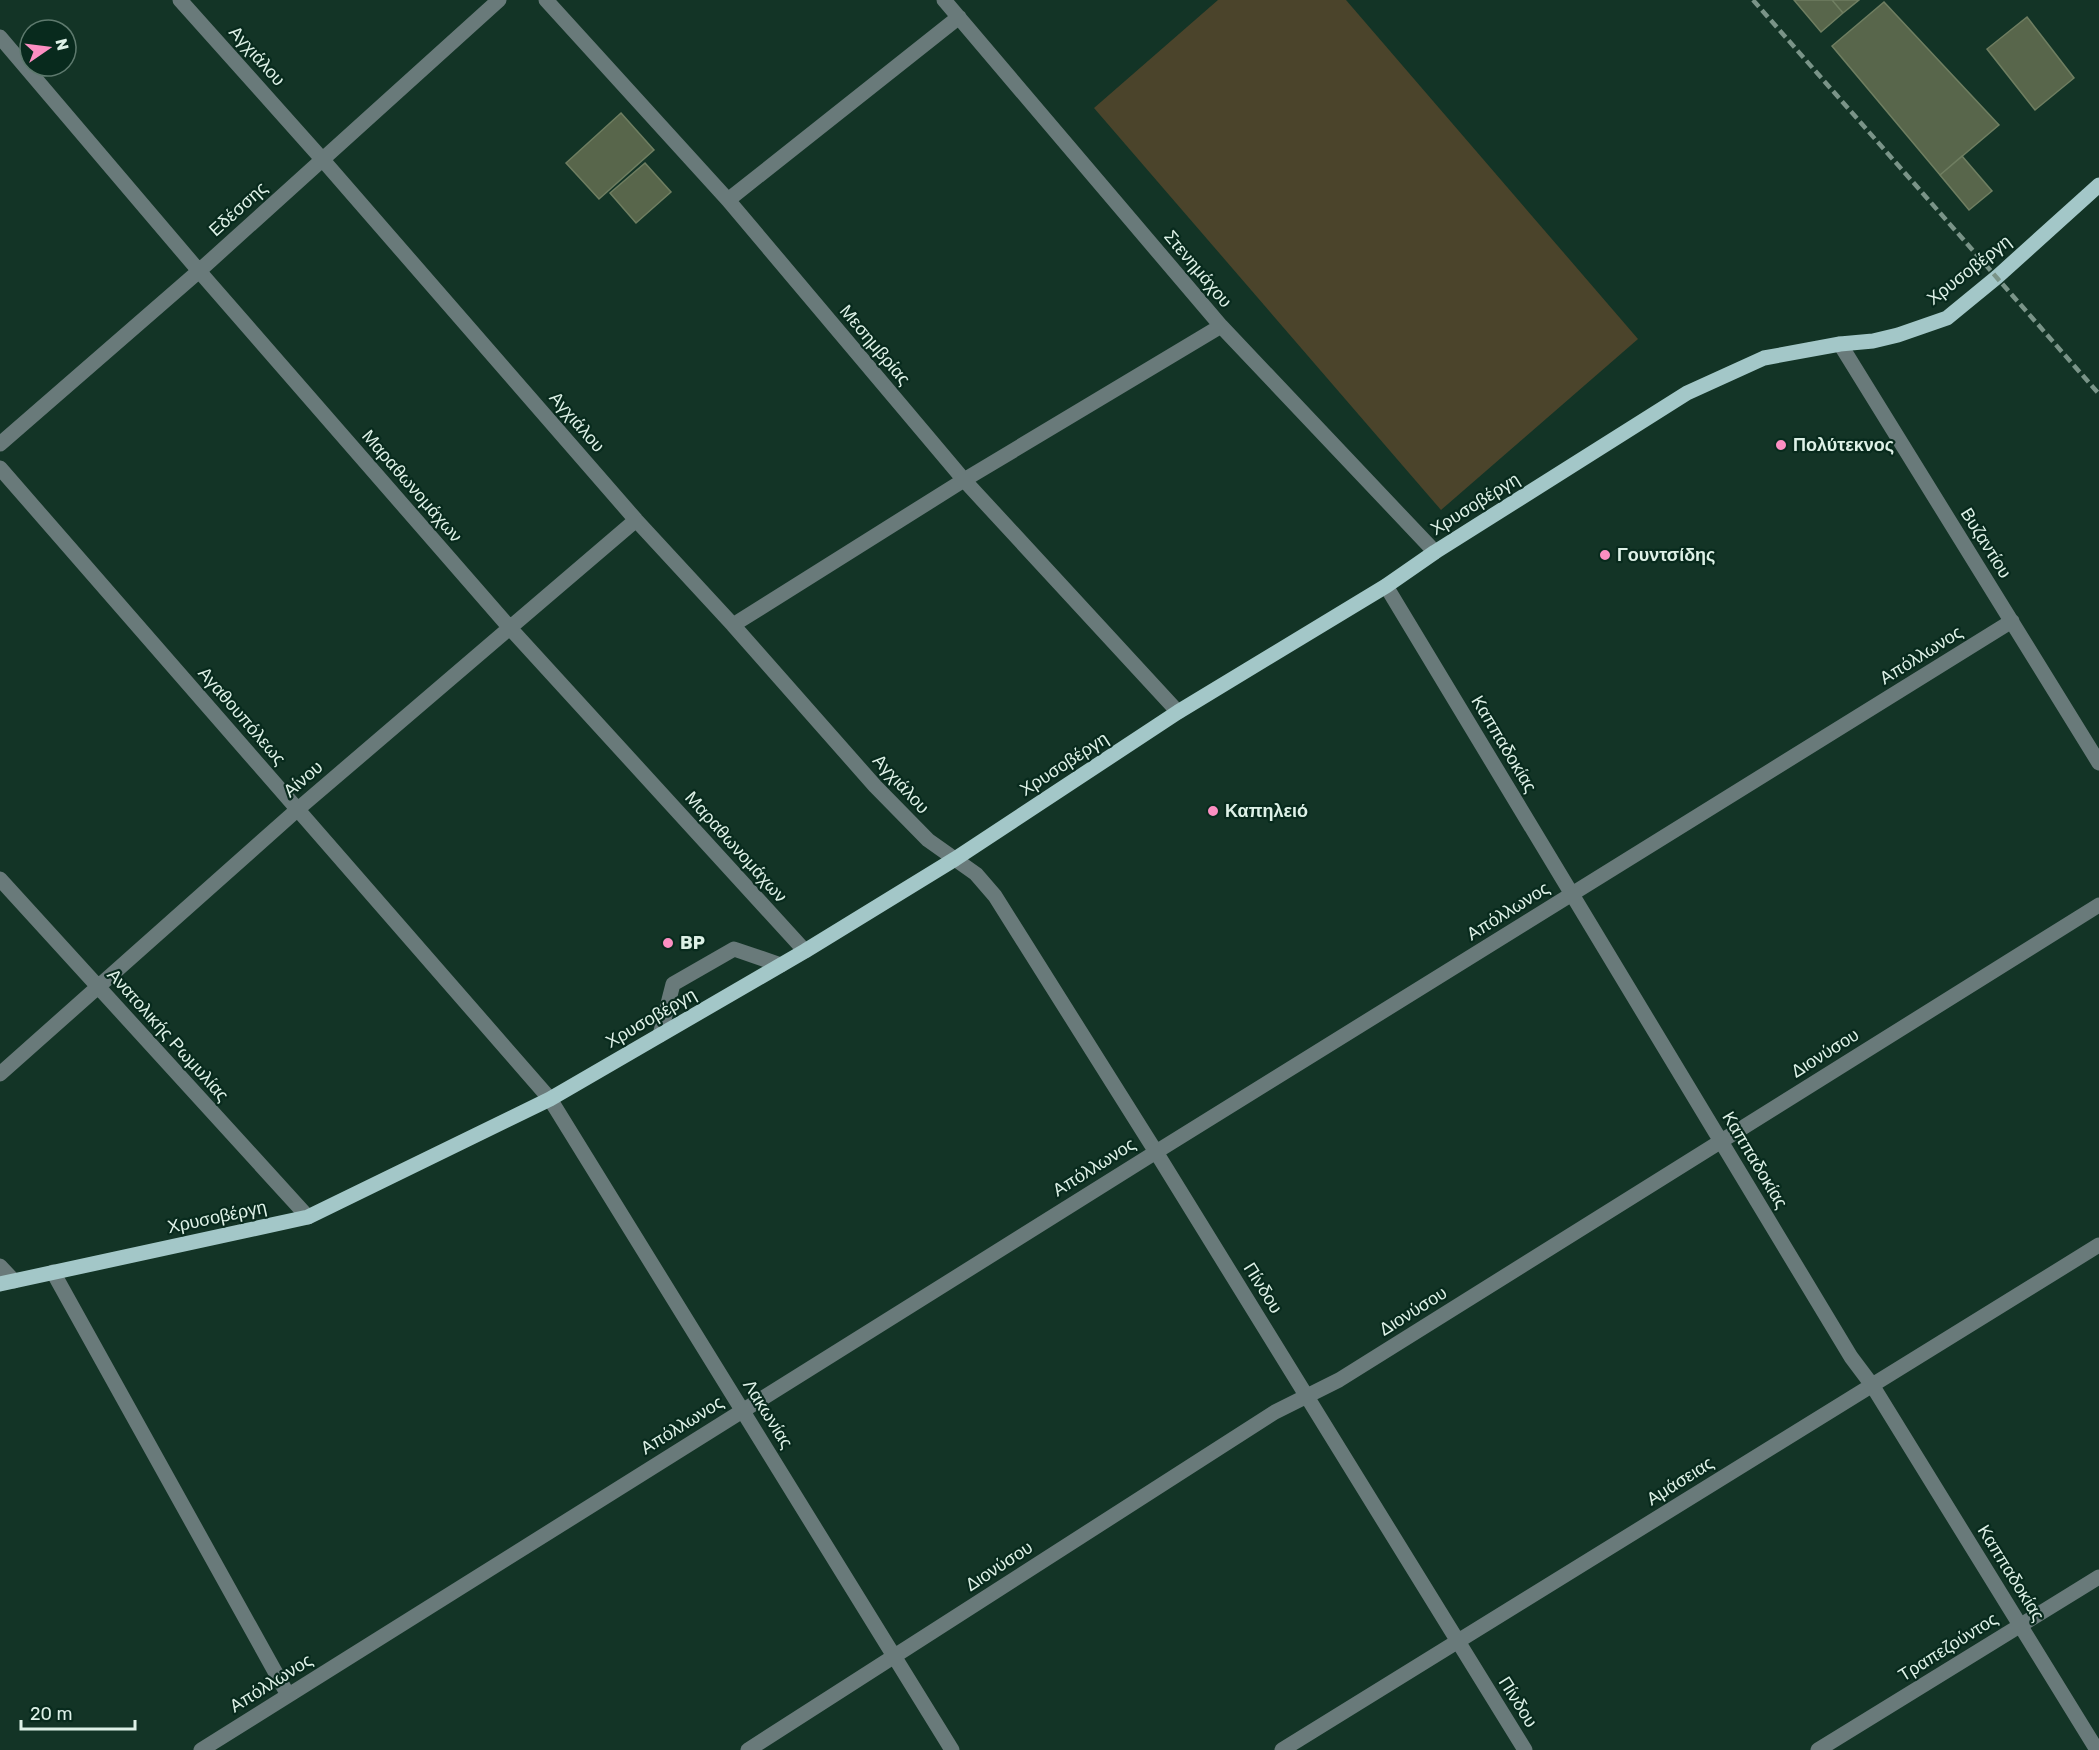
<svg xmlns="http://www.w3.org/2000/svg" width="2099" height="1750" viewBox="0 0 2099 1750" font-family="Rubik,sans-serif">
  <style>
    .green { fill: #4b442b }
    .building { fill: #58664b; stroke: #6f7e61; stroke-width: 1.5 }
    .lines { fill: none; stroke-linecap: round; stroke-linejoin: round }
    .minor { stroke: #697a7a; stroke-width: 15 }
    .major { stroke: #a3c7c8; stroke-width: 15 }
    .rail { stroke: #7a9488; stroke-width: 4.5; stroke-dasharray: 9 4.5; stroke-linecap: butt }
    .poi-dot { fill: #fc8fc2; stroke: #082a1d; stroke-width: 2 }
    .labels { text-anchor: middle; stroke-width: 4.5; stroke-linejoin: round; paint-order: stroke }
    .street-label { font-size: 18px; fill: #def1e7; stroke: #082a1d }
    .poi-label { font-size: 18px; font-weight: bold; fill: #def1e7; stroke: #082a1d; text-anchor: start }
  </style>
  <rect width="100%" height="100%" fill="#133426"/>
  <path class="green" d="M1218,0H1346L1638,339L1441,510L1094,108Z"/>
  <path class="building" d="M1794,0H1832L1843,13L1821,32Z
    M1832,0H1859L1843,13Z
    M1884,2L1999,125L1940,175L1832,46Z
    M2027,17L2074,78L2035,110L1987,49Z
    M621,113L654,150L599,199L566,163Z
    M1962,156L1992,191L1969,210L1940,175Z
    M645,163L671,192L636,223L610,193Z"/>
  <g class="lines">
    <path class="minor" d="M180,0L322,159L636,520L733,625L875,786L928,840L976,874L995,896L1156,1152L1525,1750
      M546,0L728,200L964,480L1178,712
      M944,0L1221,326L1435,552
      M0,37L199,271L510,628L805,951
      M728,200L959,17
      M1840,344L2099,763
      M0,444L199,271L499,0
      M0,468L550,1099L952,1750
      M1386,586L1851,1357L1872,1385L2097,1750
      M733,625L964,480L1221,326
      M0,879L308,1217
      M660,1035L673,984L734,949L781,965
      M0,1074L298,809L636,520
      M0,1266L14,1281
      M53,1272L288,1695
      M201,1750L1156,1152L2012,621
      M748,1750L1275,1412L1339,1380L2099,905
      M1282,1750L2099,1245
      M1818,1750L2099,1577"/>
    <path class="major" d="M0,1284L308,1217L550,1099L805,951L955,859L1178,712L1386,586L1435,552L1687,393L1764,358L1840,344L1873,341L1898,335L1947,318L1997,277L2099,185"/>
    <path class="rail" d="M1753,0L2099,394"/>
  </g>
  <g class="poi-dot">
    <circle cx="1781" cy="445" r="6"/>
    <circle cx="1605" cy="555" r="6"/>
    <circle cx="1213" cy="811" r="6"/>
    <circle cx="668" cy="943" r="6"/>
  </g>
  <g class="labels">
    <g class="street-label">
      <text transform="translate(257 56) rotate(48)" y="6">Αγχιάλου</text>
      <text transform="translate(238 209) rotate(-42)" y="6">Εδέσσης</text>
      <text transform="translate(1198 269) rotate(50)" y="6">Στενημάχου</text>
      <text transform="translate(1969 270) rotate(-38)" y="6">Χρυσοβέργη</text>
      <text transform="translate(875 345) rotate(50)" y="6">Μεσημβρίας</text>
      <text transform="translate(577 422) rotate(49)" y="6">Αγχιάλου</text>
      <text transform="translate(412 486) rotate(49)" y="6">Μαραθωνομάχων</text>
      <text transform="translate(1475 504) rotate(-32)" y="6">Χρυσοβέργη</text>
      <text transform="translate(1986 543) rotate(58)" y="6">Βυζαντίου</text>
      <text transform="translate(1921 655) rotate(-32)" y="6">Απόλλωνος</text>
      <text transform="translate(242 716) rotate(49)" y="6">Αγαθουπόλεως</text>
      <text transform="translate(1504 744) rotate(59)" y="6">Καππαδοκίας</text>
      <text transform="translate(1064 764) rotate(-33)" y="6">Χρυσοβέργη</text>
      <text transform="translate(303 779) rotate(-41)" y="6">Αίνου</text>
      <text transform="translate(901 784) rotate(47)" y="6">Αγχιάλου</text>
      <text transform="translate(736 847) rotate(48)" y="6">Μαραθωνομάχων</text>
      <text transform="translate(1508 911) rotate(-32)" y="6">Απόλλωνος</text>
      <text transform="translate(651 1018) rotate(-30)" y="6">Χρυσοβέργη</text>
      <text transform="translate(168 1035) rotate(48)" y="6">Ανατολικής Ρωμυλίας</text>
      <text transform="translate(1825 1053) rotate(-32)" y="6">Διονύσου</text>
      <text transform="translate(1755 1160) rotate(59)" y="6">Καππαδοκίας</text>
      <text transform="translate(1094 1167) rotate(-32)" y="6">Απόλλωνος</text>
      <text transform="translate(217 1217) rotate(-12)" y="6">Χρυσοβέργη</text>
      <text transform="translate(1263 1288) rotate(58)" y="6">Πίνδου</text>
      <text transform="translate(1413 1311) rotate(-32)" y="6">Διονύσου</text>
      <text transform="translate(768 1414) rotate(58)" y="6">Λακωνίας</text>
      <text transform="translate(682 1425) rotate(-32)" y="6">Απόλλωνος</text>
      <text transform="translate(1680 1481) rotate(-32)" y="6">Αμάσειας</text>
      <text transform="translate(999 1566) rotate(-33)" y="6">Διονύσου</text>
      <text transform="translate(2011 1573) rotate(58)" y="6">Καππαδοκίας</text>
      <text transform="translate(1948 1647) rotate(-32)" y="6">Τραπεζούντος</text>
      <text transform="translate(271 1683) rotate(-32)" y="6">Απόλλωνος</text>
      <text transform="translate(1518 1702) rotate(58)" y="6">Πίνδου</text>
    </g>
    <g class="poi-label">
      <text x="1793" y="451">Πολύτεκνος</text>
      <text x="1617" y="561">Γουντσίδης</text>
      <text x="1225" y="817">Καπηλειό</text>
      <text x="680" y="949">BP</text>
    </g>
  </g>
  <g transform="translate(48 48) rotate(76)"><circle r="28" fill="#082a1d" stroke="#5e7a6e" stroke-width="1.5"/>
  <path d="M0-4.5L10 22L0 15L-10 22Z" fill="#fc8fc2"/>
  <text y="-9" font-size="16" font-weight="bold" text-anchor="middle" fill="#def1e7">N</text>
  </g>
  <path d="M21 1720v9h114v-9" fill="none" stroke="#def1e7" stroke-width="3"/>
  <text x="30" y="1720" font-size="18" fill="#def1e7" stroke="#082a1d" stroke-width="4.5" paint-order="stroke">20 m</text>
</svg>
